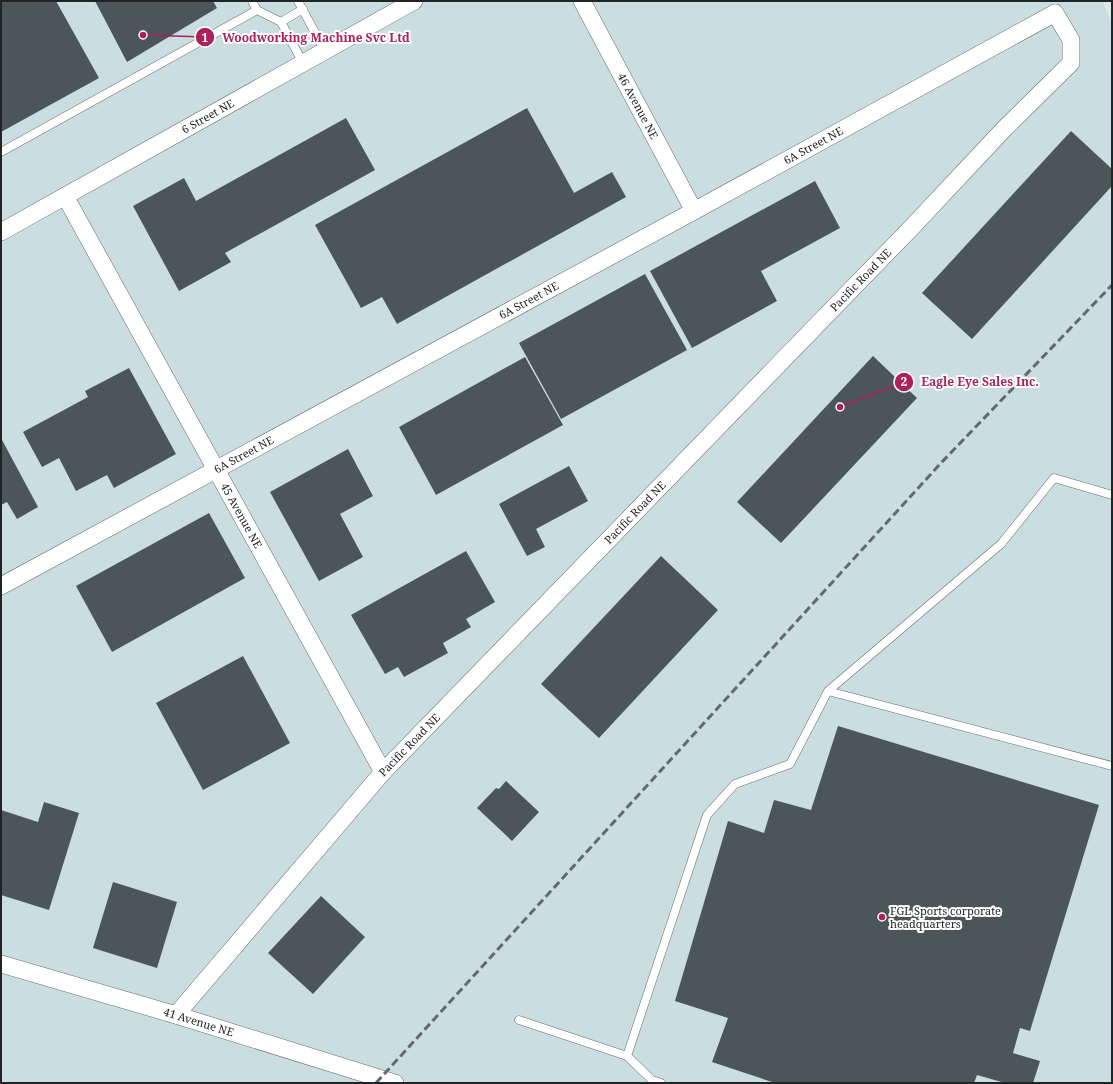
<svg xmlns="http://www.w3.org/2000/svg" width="1113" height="1084" viewBox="0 0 1113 1084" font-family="'Noto Serif',serif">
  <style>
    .built { fill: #cadee2 }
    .building { fill: #4c5557 }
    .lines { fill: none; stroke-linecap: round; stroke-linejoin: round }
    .lane-casing { stroke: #636c6e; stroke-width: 9 }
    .street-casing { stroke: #636c6e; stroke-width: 18 }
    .lane { stroke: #fff; stroke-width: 8 }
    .street { stroke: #fff; stroke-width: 17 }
    .rail { stroke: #646a6c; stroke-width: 3; stroke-dasharray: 8 4; stroke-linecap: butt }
    .poi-dot { fill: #ad205b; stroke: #fff; stroke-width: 1.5 }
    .labels { text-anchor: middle; stroke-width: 4; stroke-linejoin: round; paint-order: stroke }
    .street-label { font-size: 11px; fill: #202425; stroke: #fff }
    .poi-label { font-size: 11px; fill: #202425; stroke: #fff; text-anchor: start }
    .leader { fill: none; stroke: #ad205b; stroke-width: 1.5 }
    .callout-dot { fill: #ad205b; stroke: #fff; stroke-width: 1.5 }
    .mark-label { font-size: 12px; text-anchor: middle; font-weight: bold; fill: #fff }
    .callout-label { font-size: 12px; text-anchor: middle; font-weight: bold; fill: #ad205b; stroke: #fff; stroke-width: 4; stroke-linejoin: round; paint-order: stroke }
  </style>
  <rect width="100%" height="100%" fill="#dee8eb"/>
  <path class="built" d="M1,1H1103L1112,24V1083H1Z"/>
  <path class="building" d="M1,1H56L99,78L1,132Z
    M95,1H213L217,8L127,62Z
    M527,108L574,193L612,172L626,197L397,324L382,297L361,308L315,225Z
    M346,118L375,170L225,253L231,262L179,291L133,206L184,178L196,201Z
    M1071,131L1112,169V186L972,339L922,293Z
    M815,181L840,228L761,271L777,301L692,348L650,271Z
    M645,274L687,350L561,419L519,343Z
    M873,356L917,398L781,543L737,502Z
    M525,357L563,425L436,495L399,427Z
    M129,368L176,454L114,488L107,475L76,491L59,458L42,467L23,432L88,397L85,391Z
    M1,438L38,507L17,519L7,502L1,505Z
    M348,449L373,496L340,514L363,557L319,581L270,492Z
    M569,466L588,501L536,529L545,547L527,556L499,504Z
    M209,513L245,578L112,652L76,586Z
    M466,551L495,602L466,619L471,627L443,643L448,653L404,677L398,667L385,674L351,615Z
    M661,556L718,610L599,738L541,684Z
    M243,656L290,743L203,790L156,703Z
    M838,726L1099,805L1030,1031L1020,1028L1013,1053L1040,1061L1033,1083H1005L977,1075L974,1083H775L712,1062L728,1018L675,1001L728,821L764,833L774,800L811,810Z
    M506,781L539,812L512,841L477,808L496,788L499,789Z
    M44,802L79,813L49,910L1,895V810L38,822Z
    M113,882L177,902L157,968L93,948Z
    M321,896L365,937L313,994L268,953Z"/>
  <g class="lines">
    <defs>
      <path id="lane" d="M298,1L325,51
        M257,10L281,22L303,63
        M281,22L303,9
        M1,152L257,10L252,1
        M828,691L1001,544L1054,478L1112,495
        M519,1020L627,1056L652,1080L661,1083
        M627,1056L707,815L735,784L790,764L828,691L1112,766"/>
      <g id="street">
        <path id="s1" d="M582,1L694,211"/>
        <path id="s2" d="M65,196L383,772"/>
        <path id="s3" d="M1,232L414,1"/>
        <path id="s4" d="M1,586L694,211L1055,13"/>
        <path id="s5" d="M1,964L176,1015L395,1083"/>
        <path id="s6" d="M176,1015L383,772L913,226L1004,129L1071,63V40L1055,13"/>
      </g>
    </defs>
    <use href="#lane" class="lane-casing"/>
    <use href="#street" class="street-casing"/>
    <use href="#lane" class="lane"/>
    <use href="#street" class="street"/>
    <path class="rail" d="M376,1083L941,463L1112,285"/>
  </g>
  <circle class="poi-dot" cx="882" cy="917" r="4"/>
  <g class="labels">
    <g class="street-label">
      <text dy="4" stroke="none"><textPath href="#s1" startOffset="119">46 Avenue NE</textPath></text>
      <text dy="4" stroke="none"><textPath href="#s3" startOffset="237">6 Street NE</textPath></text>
      <text dy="4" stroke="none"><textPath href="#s4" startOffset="924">6A Street NE</textPath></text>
      <text dy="4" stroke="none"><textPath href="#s6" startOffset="1005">Pacific Road NE</textPath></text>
      <text dy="4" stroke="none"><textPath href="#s4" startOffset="600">6A Street NE</textPath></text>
      <text dy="4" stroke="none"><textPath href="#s4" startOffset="276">6A Street NE</textPath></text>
      <text dy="4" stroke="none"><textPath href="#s6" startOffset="681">Pacific Road NE</textPath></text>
      <text dy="4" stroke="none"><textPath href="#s2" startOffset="365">45 Avenue NE</textPath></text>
      <text dy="4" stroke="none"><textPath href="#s6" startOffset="357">Pacific Road NE</textPath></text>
      <text dy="4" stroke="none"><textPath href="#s5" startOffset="206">41 Avenue NE</textPath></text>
    </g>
    <g class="poi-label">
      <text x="890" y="915">FGL Sports corporate<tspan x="890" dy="13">headquarters</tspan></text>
    </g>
  </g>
  <path class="leader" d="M143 35L205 37M840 407L904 382"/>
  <g class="callout-dot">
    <circle cx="143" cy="35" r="4"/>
    <circle cx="840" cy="407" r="4"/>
    <circle cx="205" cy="37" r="10"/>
    <circle cx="904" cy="382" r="10"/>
  </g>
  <g class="mark-label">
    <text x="205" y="42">1</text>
    <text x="904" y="386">2</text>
  </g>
  <g class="callout-label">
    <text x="316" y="42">Woodworking Machine Svc Ltd</text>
    <text x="980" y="386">Eagle Eye Sales Inc.</text>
  </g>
  <rect width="1113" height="1084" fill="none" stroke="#202425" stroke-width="4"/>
</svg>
